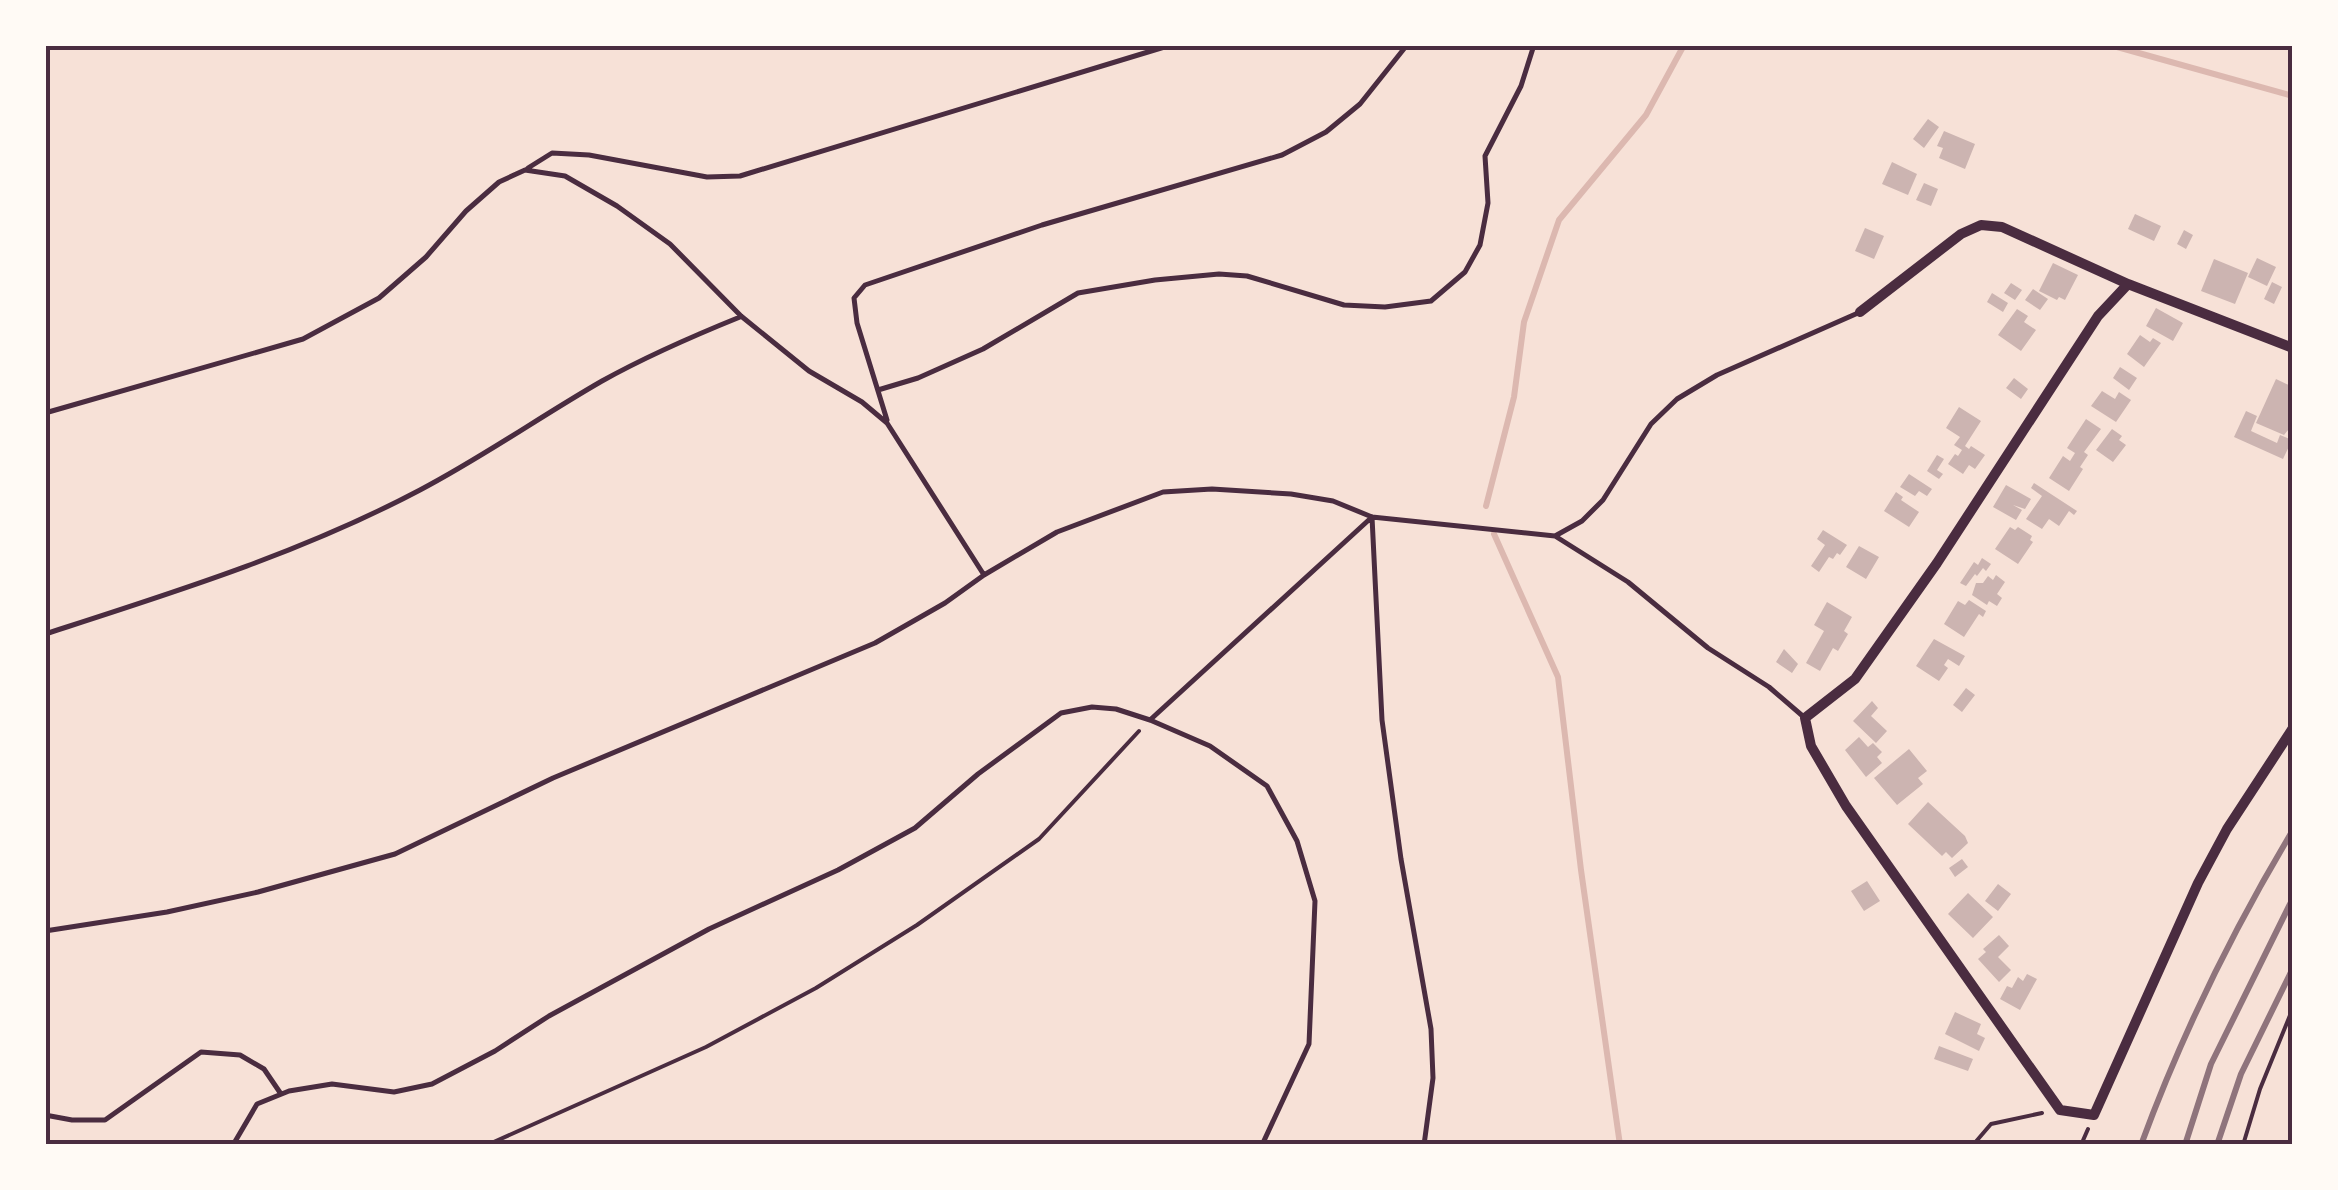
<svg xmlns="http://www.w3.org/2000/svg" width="2338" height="1190" viewBox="0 0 2338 1190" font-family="Commissioner,sans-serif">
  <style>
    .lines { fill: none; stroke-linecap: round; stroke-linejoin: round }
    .stream { stroke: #dcb8b0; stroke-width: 6 }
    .building { fill: #ccb4b1 }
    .path { stroke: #4a2c40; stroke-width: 4 }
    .service { stroke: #4a2c40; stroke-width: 5 }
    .minor { stroke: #4a2c40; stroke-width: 10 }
    .rail { stroke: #8f747c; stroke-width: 6 }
    .neatline { fill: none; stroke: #4a2c40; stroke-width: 4 }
  </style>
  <rect width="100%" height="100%" fill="#f7e1d7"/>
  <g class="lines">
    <path class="stream" d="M2110,45L2293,96
      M1486,506L1514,397L1524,322L1559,220L1646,115L1684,45
      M1494,534L1558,677L1581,870L1620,1145"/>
  </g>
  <path class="building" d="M1928,119L1939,127L1924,148L1913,139Z
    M1944,131L1975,144L1965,169L1939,158L1943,148L1937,146Z
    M1892,162L1917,174L1908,195L1882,184Z
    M1924,183L1938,189L1931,206L1916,200Z
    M2135,214L2161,226L2154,241L2128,229Z
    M1865,228L1884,236L1874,259L1855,251Z
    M2184,230L2193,235L2186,249L2177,244Z
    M2257,258L2276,267L2267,286L2248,277Z
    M2214,259L2248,273L2235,304L2201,291Z
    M2053,263L2078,275L2065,300L2059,297L2057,300L2039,291Z
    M2272,282L2282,287L2274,304L2264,299Z
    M2011,283L2022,290L2015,300L2004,293Z
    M2033,289L2048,299L2040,310L2025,300Z
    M1992,293L2008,303L2003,312L1987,302Z
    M2156,308L2183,323L2173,341L2146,326Z
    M2017,309L2028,316L2024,322L2036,330L2021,351L1998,335Z
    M2140,335L2150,342L2153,338L2161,343L2144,367L2127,354Z
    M2120,367L2137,378L2129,390L2113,378Z
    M2014,378L2028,389L2021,399L2006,388Z
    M2276,379L2293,387V424L2284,435L2256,423Z
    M2102,391L2115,399L2119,392L2131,400L2116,422L2091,406Z
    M1959,407L1981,421L1965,446L1969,449L1971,446L1985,455L1975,469L1969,465L1963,474L1948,464L1955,454L1958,456L1962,450L1954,445L1960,437L1946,428Z
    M2246,411L2257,416L2251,431L2277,443L2280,435L2292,440L2283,459L2234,437Z
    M2086,419L2101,429L2084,452L2088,455L2080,467L2083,469L2069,491L2049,478L2063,456L2070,461L2075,453L2067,448Z
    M2112,429L2122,436L2119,440L2126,445L2113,462L2096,450Z
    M1937,455L1944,459L1937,470L1943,474L1939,479L1927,471Z
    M1909,474L1932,489L1927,496L1919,491L1915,496L1900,487Z
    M2034,483L2077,511L2074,515L2069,511L2059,526L2049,519L2042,529L2026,519L2042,496L2031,488Z
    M2006,485L2031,499L2025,509L2013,505L2022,510L2016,520L1993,507Z
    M1896,492L1903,497L1901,500L1919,512L1909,527L1884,511Z
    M2010,527L2015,530L2018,527L2032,536L2030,540L2033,542L2018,564L1995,549Z
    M1823,530L1847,545L1840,555L1837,553L1833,559L1829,557L1819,572L1811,566L1825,545L1817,539Z
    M1859,546L1879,557L1866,579L1846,567Z
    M1982,558L1991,564L1986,571L1983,568L1977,576L1975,574L1966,586L1960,583L1974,562L1978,565Z
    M1996,575L2005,582L1997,594L2002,598L1997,606L1989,601L1987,605L1972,595L1976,583H1983L1988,576L1993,580Z
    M1969,600L1986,611L1983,617L1979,614L1964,637L1944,624L1958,601L1965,605Z
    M1827,602L1852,617L1844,631L1848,634L1838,651L1833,648L1820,671L1806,663L1824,631L1814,625Z
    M1934,639L1965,656L1959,666L1948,659L1944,665L1948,668L1939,681L1916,666Z
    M1784,649L1798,664L1792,673L1776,662Z
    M1966,688L1975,695L1962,712L1953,705Z
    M1872,701L1878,708L1871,716L1887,731L1876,743L1853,721Z
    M1859,737L1868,747L1873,743L1882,752L1877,757L1882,763L1866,777L1845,750Z
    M1909,749L1927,771L1918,778L1923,784L1897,805L1874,778Z
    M1928,802L1965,836L1968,843L1952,858L1946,852L1942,856L1908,824Z
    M1962,859L1968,867L1955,877L1949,868Z
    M1867,881L1880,901L1864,911L1851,891Z
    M1998,884L2011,894L1998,911L1985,901Z
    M1968,893L1993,917L1973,938L1948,914Z
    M1999,935L2009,946L1998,957L2011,970L1999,982L1978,959L1986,952L1983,949Z
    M2027,974L2037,979L2020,1010L2000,999L2007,986L2012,988L2018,977L2023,981Z
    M1955,1012L1981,1024L1977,1034L1985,1038L1979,1051L1945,1034Z
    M1939,1046L1973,1059L1968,1071L1934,1059Z"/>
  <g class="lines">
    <path class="path" d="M487,1145L706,1047L816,988L917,925L1039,839L1139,731
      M1973,1145L1991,1124L2042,1113
      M2081,1145L2088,1129
      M2243,1145L2260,1089L2293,1008"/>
    <path class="service" d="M528,168L552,153L589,155L707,177L740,176L1171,45
      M878,390L918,378L983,349L1078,293L1155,280L1219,274L1247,276L1344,305L1385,307L1431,301L1465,272L1480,245L1488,203L1485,156L1521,86L1534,45
      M45,413L303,339L379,298L426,257L466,211L499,182L525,170L565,176L617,206L670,244L741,316L809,371L862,402L887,423L984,575
      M887,420L857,323L854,298L865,285L1042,225L1282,155L1326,132L1360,104L1407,45
      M1372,517L1382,720L1401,859L1431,1029L1433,1078L1424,1145
      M1555,536L1628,582L1708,648L1769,687L1805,718
      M45,634C172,593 301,553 420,490C483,457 541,416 602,381C647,356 693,336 740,317
      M1150,720L1372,517
      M45,931L167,912L258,892L395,854L553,778L875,643L945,603L984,575L1057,532L1163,492L1212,489L1291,494L1333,501L1372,517L1555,536L1582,521L1603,500L1651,424L1677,399L1717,375L1858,313
      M45,1115L72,1120H105L201,1052L240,1055L264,1069L281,1094
      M233,1145L257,1104L289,1091L332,1084L394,1092L432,1084L495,1051L549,1016L709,929L838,870L915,828L978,774L1061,713L1092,707L1116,709L1150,720L1210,746L1267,786L1297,841L1315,901L1309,1044L1262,1145"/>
    <path class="minor" d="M2128,284L2098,316L1937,563L1855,679L1805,718L1811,746L1846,806L2060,1110L2094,1115L2198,883L2227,829L2293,728
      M1860,312L1961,234L1981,225L2002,227L2128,284L2293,348"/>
    <path class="rail" d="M2141,1145C2181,1036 2233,930 2293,830
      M2185,1145L2211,1064L2293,898
      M2217,1145L2241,1074L2293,968"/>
  </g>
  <rect width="2338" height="1190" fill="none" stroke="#fffaf5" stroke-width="95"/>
  <rect x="48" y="48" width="2242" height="1094" class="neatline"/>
</svg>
